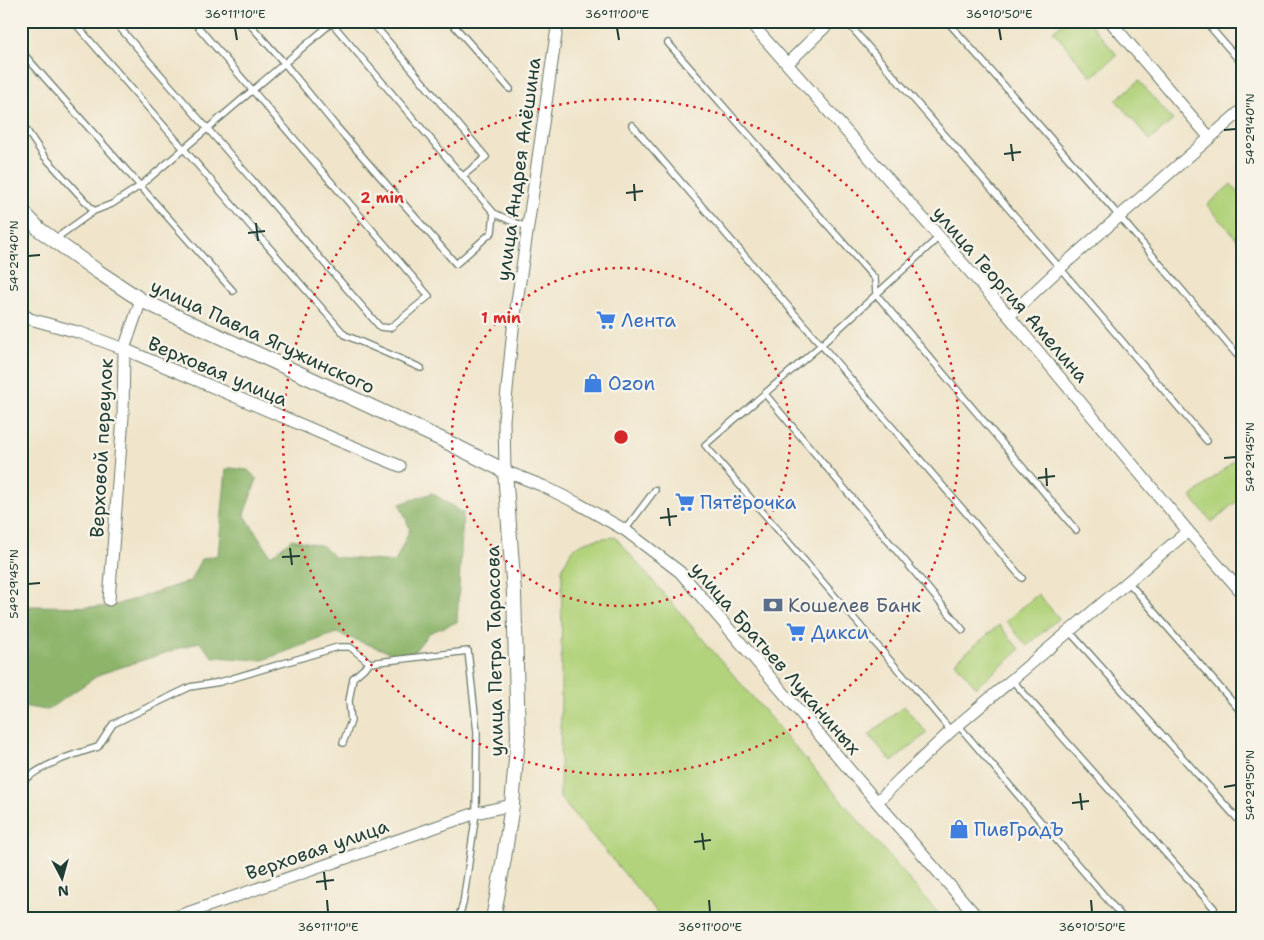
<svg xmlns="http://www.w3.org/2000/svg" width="1264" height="940" viewBox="0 0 1264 940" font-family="'Shantell Sans',sans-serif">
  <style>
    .green { fill: #b2d37b; stroke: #688858 }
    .forest { fill: #8db56b; stroke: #567950 }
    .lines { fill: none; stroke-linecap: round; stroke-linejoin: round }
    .service-casing { stroke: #687869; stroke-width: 8 }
    .minor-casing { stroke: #687869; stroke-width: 13 }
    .tertiary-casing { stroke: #687869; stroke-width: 16 }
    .service { stroke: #fff; stroke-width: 5.5 }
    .minor { stroke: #fff; stroke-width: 11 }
    .tertiary { stroke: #fff; stroke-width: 14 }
    .ticks { fill: none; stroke: #1f3d34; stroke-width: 2 }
    .ring { fill: none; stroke: #d62828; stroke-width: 2.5; stroke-dasharray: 2.5 5 }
    .labels { text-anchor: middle; stroke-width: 5; stroke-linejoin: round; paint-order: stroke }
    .street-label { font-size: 19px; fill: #1f3d34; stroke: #f7f3e8 }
    .shop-label { font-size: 19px; fill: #366cbe; stroke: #f7f3e8; text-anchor: start }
    .service-label { font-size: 19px; fill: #4e5e75; stroke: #f7f3e8; text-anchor: start }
    .centre { fill: #d62828; stroke: #f7f3e8; stroke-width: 2.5 }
    .ring-label { font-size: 15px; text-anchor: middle; font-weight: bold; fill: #d62828; stroke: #f7f3e8; stroke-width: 5; stroke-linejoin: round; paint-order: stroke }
    .neatline { fill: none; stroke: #1f3d34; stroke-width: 2 }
    .ticks-label { font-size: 12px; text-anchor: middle; fill: #1f3d34 }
  </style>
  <rect width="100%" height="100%" fill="#f7f3e8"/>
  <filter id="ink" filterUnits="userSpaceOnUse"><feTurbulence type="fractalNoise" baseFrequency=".02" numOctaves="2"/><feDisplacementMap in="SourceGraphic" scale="10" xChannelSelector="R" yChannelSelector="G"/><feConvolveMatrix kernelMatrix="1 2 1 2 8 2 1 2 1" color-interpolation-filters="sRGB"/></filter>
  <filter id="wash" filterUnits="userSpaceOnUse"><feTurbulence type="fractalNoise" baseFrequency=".0096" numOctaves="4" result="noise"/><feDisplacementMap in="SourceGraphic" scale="20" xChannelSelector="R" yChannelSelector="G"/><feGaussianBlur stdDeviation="1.12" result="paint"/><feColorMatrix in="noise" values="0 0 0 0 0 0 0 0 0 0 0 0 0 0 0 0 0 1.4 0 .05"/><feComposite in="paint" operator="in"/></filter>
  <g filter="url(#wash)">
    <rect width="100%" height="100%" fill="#f0e5cb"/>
    <path class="green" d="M1065,21H1088L1117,55L1092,77L1053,31Z
      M1139,81L1173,120L1150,140L1116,100Z
      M1231,184L1243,198V246L1207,205Z
      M1236,459L1243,468V496L1212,522L1191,497Z
      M615,537L943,919H663L560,798L562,569C565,564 567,558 570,553C578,540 601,538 615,537Z
      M1038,594L1059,618L1027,646L1006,621Z
      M999,625L1020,650L976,687L955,662Z
      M904,706L927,733L892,762L869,735Z"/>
    <path class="forest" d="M230,468L248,470L257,479L244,514L271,556L292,539L323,546L334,557L395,562L410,529L400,504L432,493L463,513L457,622L429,633L414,652L392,653L336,633L263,660L213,657L199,642L100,674L47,710L21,706V604L26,606L109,607L190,581L201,559L218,555L226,470Z"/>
  </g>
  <g filter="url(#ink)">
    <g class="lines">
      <defs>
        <path id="service" d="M73,21L345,335L421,368
          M114,21L380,327L390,328L429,296L193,21
          M247,21L285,64L335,125L456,264L492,232L494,213
          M330,21L494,213L511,221L527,227
          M371,21L486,157L463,176
          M450,21L510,89
          M846,21L1060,268L1207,441
          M947,21L1120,217L1243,362
          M1205,21L1243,65
          M668,43L875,279L876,294L1076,530
          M21,51L233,291
          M21,122L44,156L94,211L112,204L140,186L334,21
          M632,125L1022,578
          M939,237L821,345L705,445L906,679L910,682L951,731
          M55,239L94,211
          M765,394L963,630
          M625,530L655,490
          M1128,582L1243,714
          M1069,631L1243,825
          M1012,680L1214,908
          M958,725L1124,919
          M343,743L351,721L349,701L353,678L370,663L468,651L477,732L476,813L463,904L458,919
          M21,783C42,764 72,755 98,747L113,724L190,687L220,682L338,647H350L370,663"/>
        <path id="minor" d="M558,21L513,329L504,420L505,471L543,486L577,503L625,530L680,572L877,802L979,919
          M749,21L1002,308L1188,531L1243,594
          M1110,21L1210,138
          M787,64L831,21
          M21,313L30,319L81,333L124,349L337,440L400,466
          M1009,316L1060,268L1243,109
          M109,600L123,417L124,349L141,300
          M877,802L900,779L951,731L1188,531
          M170,919L476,813L512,805"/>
        <path id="tertiary" d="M21,210L40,230L97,271L141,300L443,440L505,471L514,593L518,736L512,805L504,858L493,919"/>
      </defs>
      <use href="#service" class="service-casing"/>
      <use href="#minor" class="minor-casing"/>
      <use href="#tertiary" class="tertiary-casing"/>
      <use href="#service" class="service"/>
      <use href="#minor" class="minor"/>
      <use href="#tertiary" class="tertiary"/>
    </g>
  </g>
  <path class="ticks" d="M235,28L237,40M617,28L619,40M999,28L1001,40M1224,130L1236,129M1011,144L1013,161M1004,154L1021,152M634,184L635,201M626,193L643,191M256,223L258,241M248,233L265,231M28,256L40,255M1224,458L1236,457M1046,468L1047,486M1038,478L1055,476M668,508L670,526M660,518L677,516M290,548L292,565M282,557L300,556M28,584L40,583M1224,787L1236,785M1080,793L1082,810M1072,803L1089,801M702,833L704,850M694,842L711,840M324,872L326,890M316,882L334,880M327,900L328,912M709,900L710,912M1091,900L1092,912"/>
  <g class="ring">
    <circle cx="621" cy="437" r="169"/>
    <circle cx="621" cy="437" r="338"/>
  </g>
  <defs>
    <symbol id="supermarket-bare" viewBox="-9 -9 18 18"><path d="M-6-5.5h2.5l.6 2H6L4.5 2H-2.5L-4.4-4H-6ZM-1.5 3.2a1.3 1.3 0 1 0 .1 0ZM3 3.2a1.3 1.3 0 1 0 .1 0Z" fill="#3f7fe0" stroke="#f7f3e8" stroke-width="2.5" paint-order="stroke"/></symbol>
    <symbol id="shop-bare" viewBox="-9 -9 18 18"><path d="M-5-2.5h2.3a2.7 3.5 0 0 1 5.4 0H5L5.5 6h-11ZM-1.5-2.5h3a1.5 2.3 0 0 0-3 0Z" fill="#3f7fe0" stroke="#f7f3e8" stroke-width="2.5" paint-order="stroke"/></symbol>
    <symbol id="bank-bare" viewBox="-9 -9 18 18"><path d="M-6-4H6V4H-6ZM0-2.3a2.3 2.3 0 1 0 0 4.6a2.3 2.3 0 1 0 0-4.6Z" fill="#5c6f8a" stroke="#f7f3e8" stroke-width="2.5" paint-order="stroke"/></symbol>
  </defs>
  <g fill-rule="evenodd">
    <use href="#supermarket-bare" x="592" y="306" width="28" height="28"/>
    <use href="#shop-bare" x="579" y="369" width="28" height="28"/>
    <use href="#supermarket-bare" x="671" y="488" width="28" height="28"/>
    <use href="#bank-bare" x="759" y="591" width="28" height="28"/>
    <use href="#supermarket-bare" x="782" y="618" width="28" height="28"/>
    <use href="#shop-bare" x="945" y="815" width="28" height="28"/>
  </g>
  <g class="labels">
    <g class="street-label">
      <text transform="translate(518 169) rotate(-82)" y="7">улица Андрея Алёшина</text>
      <text transform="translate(1011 294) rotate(49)" y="7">улица Георгия Амелина</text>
      <text transform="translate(263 336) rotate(25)" y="7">улица Павла Ягужинского</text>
      <text transform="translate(218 371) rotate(23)" y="7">Верховая улица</text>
      <text transform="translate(101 448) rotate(-87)" y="7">Верховой переулок</text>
      <text transform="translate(494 651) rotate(-91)" y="7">улица Петра Тарасова</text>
      <text transform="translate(776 658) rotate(49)" y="7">улица Братьев Луканиных</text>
      <text transform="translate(317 849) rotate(-19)" y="7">Верховая улица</text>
    </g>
    <g class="shop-label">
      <text x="621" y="327">Лента</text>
      <text x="608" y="390">Ozon</text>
      <text x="700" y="509">Пятёрочка</text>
      <text x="811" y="639">Дикси</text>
      <text x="974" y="836">ПивГрадЪ</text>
    </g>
    <g class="service-label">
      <text x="788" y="612">Кошелев Банк</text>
    </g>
  </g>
  <circle cx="621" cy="437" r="8" class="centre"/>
  <g class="ring-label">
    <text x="382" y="203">2 min</text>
    <text x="501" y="323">1 min</text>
  </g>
  <rect width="1264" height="940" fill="none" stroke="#f7f3e8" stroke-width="55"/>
  <g transform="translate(62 878) rotate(174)" stroke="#f7f3e8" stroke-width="4" paint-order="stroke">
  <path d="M0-4L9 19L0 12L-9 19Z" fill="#1f3d34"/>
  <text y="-8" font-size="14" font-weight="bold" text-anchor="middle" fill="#1f3d34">N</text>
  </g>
  <rect x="28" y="28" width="1208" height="884" class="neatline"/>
  <g class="ticks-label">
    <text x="235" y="18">36°11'10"E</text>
    <text x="617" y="18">36°11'00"E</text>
    <text x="999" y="18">36°10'50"E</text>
    <text transform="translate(1250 129) rotate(-90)" y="4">54°29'40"N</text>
    <text transform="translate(14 256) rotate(-90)" y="4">54°29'40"N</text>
    <text transform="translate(1250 457) rotate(-90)" y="4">54°29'45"N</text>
    <text transform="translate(14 584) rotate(-90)" y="4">54°29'45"N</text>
    <text transform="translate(1250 785) rotate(-90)" y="4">54°29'50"N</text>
    <text x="328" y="931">36°11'10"E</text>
    <text x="710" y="931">36°11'00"E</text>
    <text x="1092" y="931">36°10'50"E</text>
  </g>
</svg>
